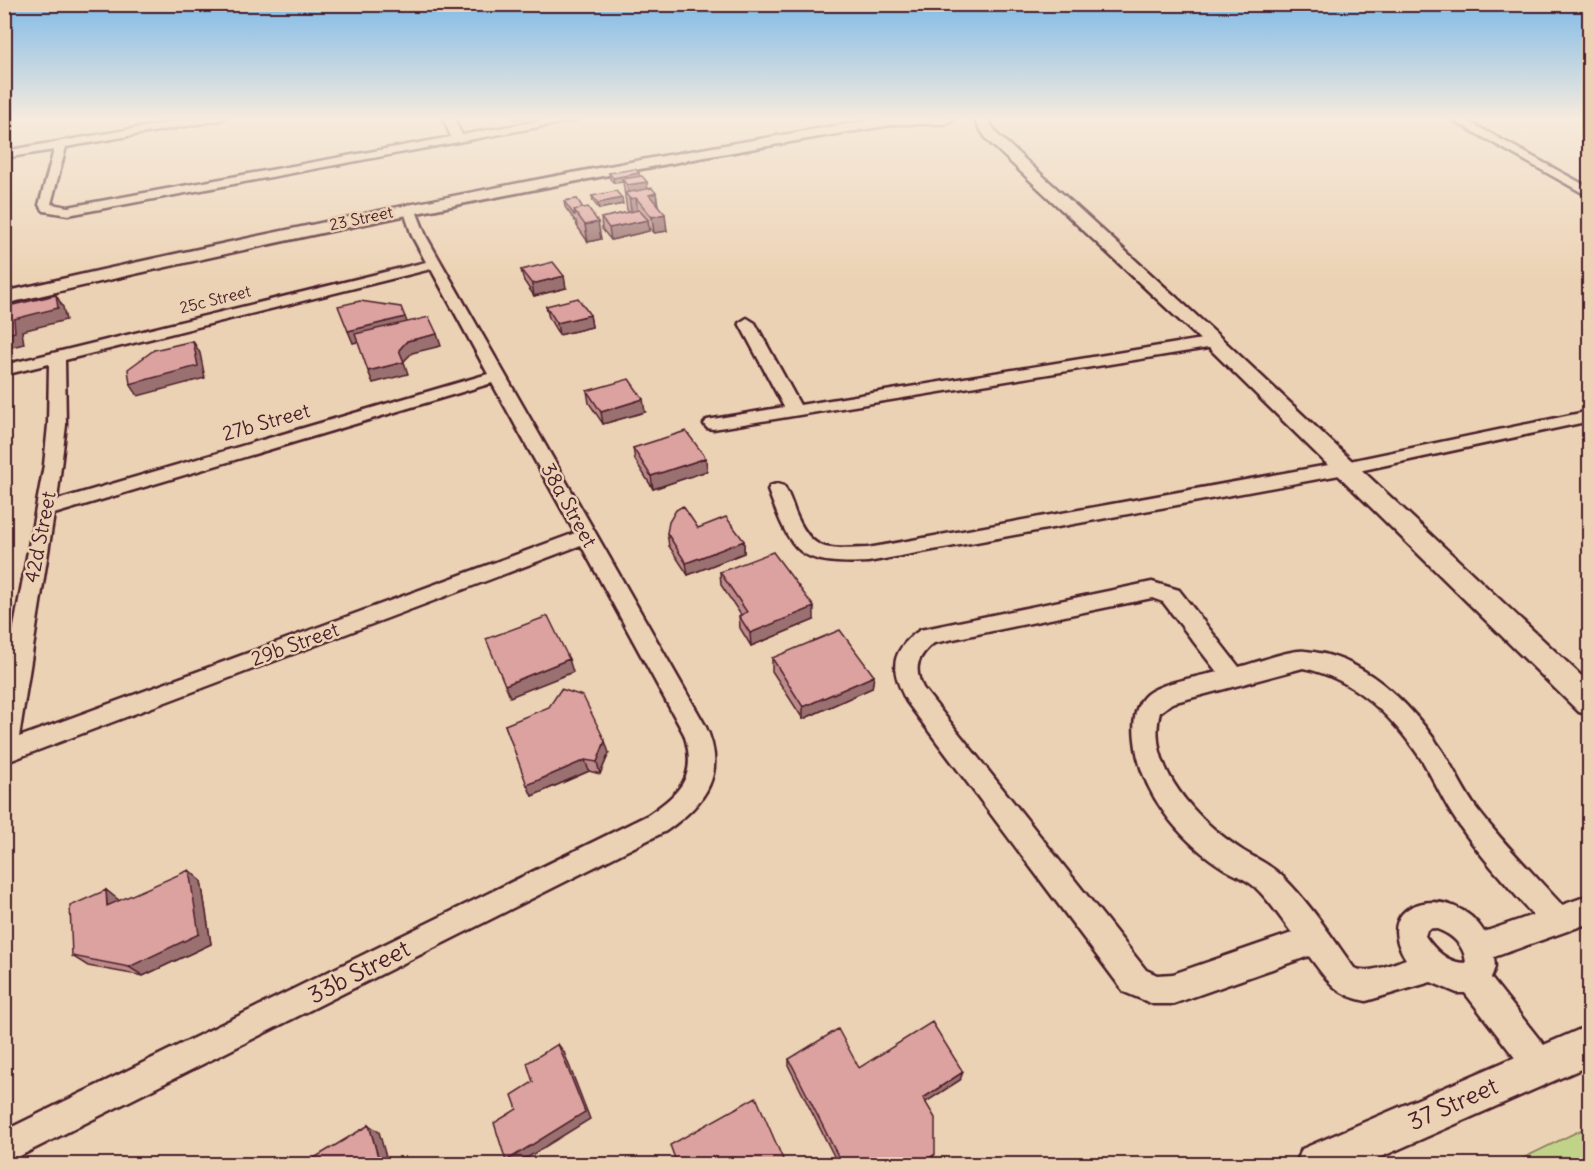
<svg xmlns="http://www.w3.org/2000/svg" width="1594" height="1169" viewBox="0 0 1594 1169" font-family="Delius,sans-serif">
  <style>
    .green { fill: #c0d389; stroke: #85795a; stroke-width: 1.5 }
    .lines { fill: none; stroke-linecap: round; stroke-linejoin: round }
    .minor-casing { stroke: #4a1f2b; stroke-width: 5 }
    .tertiary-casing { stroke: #4a1f2b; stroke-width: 5 }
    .minor { fill: #ecd2b4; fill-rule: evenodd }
    .tertiary { fill: #ecd2b4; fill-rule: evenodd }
    .wall { fill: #bd8b89; stroke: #4a1f2b; stroke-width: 1.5 }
    .shaded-wall { fill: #9a716f; stroke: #4a1f2b; stroke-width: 1.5 }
    .building { fill: #dca29f; stroke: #4a1f2b; stroke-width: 1.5 }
    .labels { text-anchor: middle; stroke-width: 5; stroke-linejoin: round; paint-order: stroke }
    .far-street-label { font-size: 16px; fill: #4a1f2b; stroke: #ecd2b4 }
    .street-label { font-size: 20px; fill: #4a1f2b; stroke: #ecd2b4 }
    .near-street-label { font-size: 24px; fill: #4a1f2b; stroke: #ecd2b4 }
  </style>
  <rect width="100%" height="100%" fill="#ecd2b4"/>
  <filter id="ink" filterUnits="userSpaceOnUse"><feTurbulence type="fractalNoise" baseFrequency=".0167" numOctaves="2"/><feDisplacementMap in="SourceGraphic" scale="12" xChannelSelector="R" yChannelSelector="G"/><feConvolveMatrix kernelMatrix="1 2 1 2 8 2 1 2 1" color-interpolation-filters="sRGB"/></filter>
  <g filter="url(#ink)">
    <path class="green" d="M1589,1126V1164H1511Z"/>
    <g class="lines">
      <defs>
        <path id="minor" d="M202,117H225L220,120L66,147L51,204L68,207L451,137L443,117H453L462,135L559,117H581L576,120L68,215L44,211L39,205L54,150L4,158V151Z
          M1447,117H1460L1590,188V197Z
          M409,204L415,208L426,236L705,725C728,773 706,803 666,831L4,1164V1131L648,815C681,792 698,776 684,734L581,545L4,763V681L44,465L48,425L49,364L4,375V365L426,262L412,236L403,208ZM431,269L488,374L57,500L66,425L65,360ZM492,383L575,533L19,737L54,514Z
          M747,318L755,323L800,405L1214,337L1222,342L1214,347L713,429L707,428L704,424L707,420L784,407L739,323Z
          M1590,411V421L1345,474L868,562C797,565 792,553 768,490L770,486L777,484L784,486C789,494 792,503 795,512C813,554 827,549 868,548L1345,462Z
          M1152,582L1179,590L1239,667C1255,663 1291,649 1305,651C1362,655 1409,702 1439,746C1453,766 1462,789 1477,809C1503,843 1533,874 1562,905L1590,895V923L1494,957L1495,967L1491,978L1551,1054L1556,1065L1551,1076L1540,1081L1529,1076L1465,993H1457L1431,982L1366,1001C1335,995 1327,980 1309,956L1173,1004H1153L1124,992L907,702C890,670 889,652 920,630ZM1152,598L1163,602L1217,672C1198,677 1163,682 1147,694C1134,705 1133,724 1135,740C1140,792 1180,841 1223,868C1234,875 1245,878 1255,887C1269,900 1280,917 1292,933L1173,974L1157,975L1146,970L923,688C913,669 917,656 934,643ZM1303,668C1355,678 1395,719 1423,762C1435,782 1444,803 1457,822C1479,855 1507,885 1533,915L1484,932C1454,881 1367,899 1406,959C1391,964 1369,975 1354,968C1333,939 1309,902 1283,877C1268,863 1258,860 1242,850C1199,822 1145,768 1160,712L1172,703ZM1433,928C1450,932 1465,945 1466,963C1447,963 1435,950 1425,936L1427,930Z"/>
        <path id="tertiary" d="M890,117H950L953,120L946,124H897C597,173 300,235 4,304V292C298,225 593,165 890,117Z
          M972,117H986L998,135L1221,338L1590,684V715L1579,712L1207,346L988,141Z
          M1590,1025V1065L1365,1164H1296L1302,1149Z"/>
      </defs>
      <use href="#minor" class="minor-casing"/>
      <use href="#tertiary" class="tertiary-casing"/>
      <use href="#minor" class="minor"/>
      <use href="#tertiary" class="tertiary"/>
    </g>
    <path class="wall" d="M609,173L640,176L647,189L656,193L658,205L667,231L654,233L649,227V231L611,240L602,229L601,218L629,212L627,210L623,182L614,183L610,179Z
      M592,196L623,204L599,209L593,201Z
      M577,199L601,239L588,242L577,226L576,221H575L565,207L564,201Z
      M521,270L566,288L534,296L524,281Z
      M546,306L590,315L592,327L559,335L549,318Z
      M587,391L645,412L603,424L589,403Z
      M633,448L706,458L707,471L653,489L635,460Z
      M698,528L744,541V553L688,575L669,546L667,533Z
      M720,572L814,620L751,646L740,628L739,616L741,615L721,585Z
      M772,658L874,676L872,688L803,719L772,671Z
      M505,725L609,753L600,774L589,771L532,796Z
      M201,881L211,944L143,976L88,966L72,956L106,890L119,901Z
      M789,1059L960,1080L925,1102L931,1161L926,1164H838L789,1067Z"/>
    <path class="shaded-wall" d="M513,117H533L514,120Z
      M639,173L640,178L622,179L623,182L614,183L613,178Z
      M647,182L649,198H636L638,214L632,216L627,185Z
      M656,193L658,210L649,195Z
      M622,198L623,204L599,209L598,203Z
      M665,214L667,231L654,233L652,217Z
      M648,220L649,231L611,240L609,228Z
      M598,222L601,239L588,242L585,225Z
      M564,276L566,288L534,296L532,284Z
      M56,295L63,307L66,320L22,331L24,344L4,349V335L14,319Z
      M590,315L592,327L559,335L557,323Z
      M405,317L410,329L353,343L348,331Z
      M437,334L441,346L412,353L403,362L399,350L407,341Z
      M193,341L200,353L205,378L138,396L130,384Z
      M404,362L408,374L373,383L368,371Z
      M643,399L645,412L603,424L601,412Z
      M706,458L707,471L653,489L651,476Z
      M744,541V553L688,575L686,563Z
      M814,607V620L751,646L750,633Z
      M569,659L573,672L510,697L505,685Z
      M874,676L872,688L803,719V707Z
      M605,741L609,753L600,774L597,762Z
      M585,760L589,771L532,796L527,785Z
      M189,870L201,881L211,944L143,976L129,967Z
      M106,890L120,901L107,906Z
      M558,1044L564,1052L590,1119L517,1164H510L506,1161Z
      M963,1072L960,1080L920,1106L923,1098Z
      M369,1125L379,1132L388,1164H380Z
      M935,1154L931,1161L926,1164H920Z"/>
    <path class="building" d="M635,169L639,173L613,178L609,173Z
      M642,176L647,182L627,185L622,179Z
      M652,188L656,193L649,195L665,214L652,217L636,198L630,199L625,193Z
      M616,191L622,198L598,203L592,196Z
      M577,199L583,208L574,210L575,215H574L564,201Z
      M588,207L598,222L585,225L574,210Z
      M639,210L648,220L609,228L601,218Z
      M553,262L564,276L532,284L521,270Z
      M56,295L58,308L14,319L15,332L4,335V307Z
      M578,298L590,315L557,323L546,306Z
      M360,301L401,307L405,317L348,331L338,306Z
      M429,317L437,334L407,341L399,350L404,362L368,371L355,334Z
      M193,341L198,366L130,384L128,369L154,350Z
      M629,379L643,399L601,412L587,391Z
      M686,431L706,458L651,476L633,448Z
      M683,506L698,528L726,517L744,541L686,563L667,533L669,522L676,510Z
      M773,552L814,607L750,633L739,616L747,612L720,572Z
      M548,616L569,659L505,685L486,639Z
      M840,630L874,676L803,707L772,658Z
      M561,689L583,696L605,741L597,762L585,760L527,785L505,725L549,707Z
      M189,870L199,934L129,967L72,956L70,906L106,890L107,906Z
      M932,1022L963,1072L923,1098L935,1118V1154L920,1164H842L789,1059L838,1029L859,1068Z
      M558,1044L585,1112L506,1161L494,1123L517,1109L512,1095L533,1082L527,1063Z
      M756,1097L785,1164H677L670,1145Z
      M369,1125L380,1164H304Z"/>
  </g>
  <linearGradient id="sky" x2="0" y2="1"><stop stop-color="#81bbe8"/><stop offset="0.42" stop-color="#f6ebdd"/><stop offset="1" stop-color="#f6ebdd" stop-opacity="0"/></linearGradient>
  <rect width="1594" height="281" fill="url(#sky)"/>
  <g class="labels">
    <g class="far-street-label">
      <text transform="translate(361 218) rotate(-12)" y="6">23 Street</text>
      <text transform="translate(215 299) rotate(-14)" y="6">25c Street</text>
    </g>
    <g class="street-label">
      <text transform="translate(266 422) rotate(-16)" y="7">27b Street</text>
      <text transform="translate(569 505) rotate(61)" y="7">38a Street</text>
      <text transform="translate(40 537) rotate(-79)" y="7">42d Street</text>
      <text transform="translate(295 644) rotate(-20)" y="7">29b Street</text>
    </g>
    <g class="near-street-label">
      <text transform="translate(359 972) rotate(-27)" y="8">33b Street</text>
      <text transform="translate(1453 1104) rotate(-24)" y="8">37 Street</text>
    </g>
  </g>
  <rect width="1594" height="1169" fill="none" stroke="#ecd2b4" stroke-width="24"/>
  <rect x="12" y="12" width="1570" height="1145" fill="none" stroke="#4a1f2b" stroke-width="2" filter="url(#ink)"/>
</svg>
